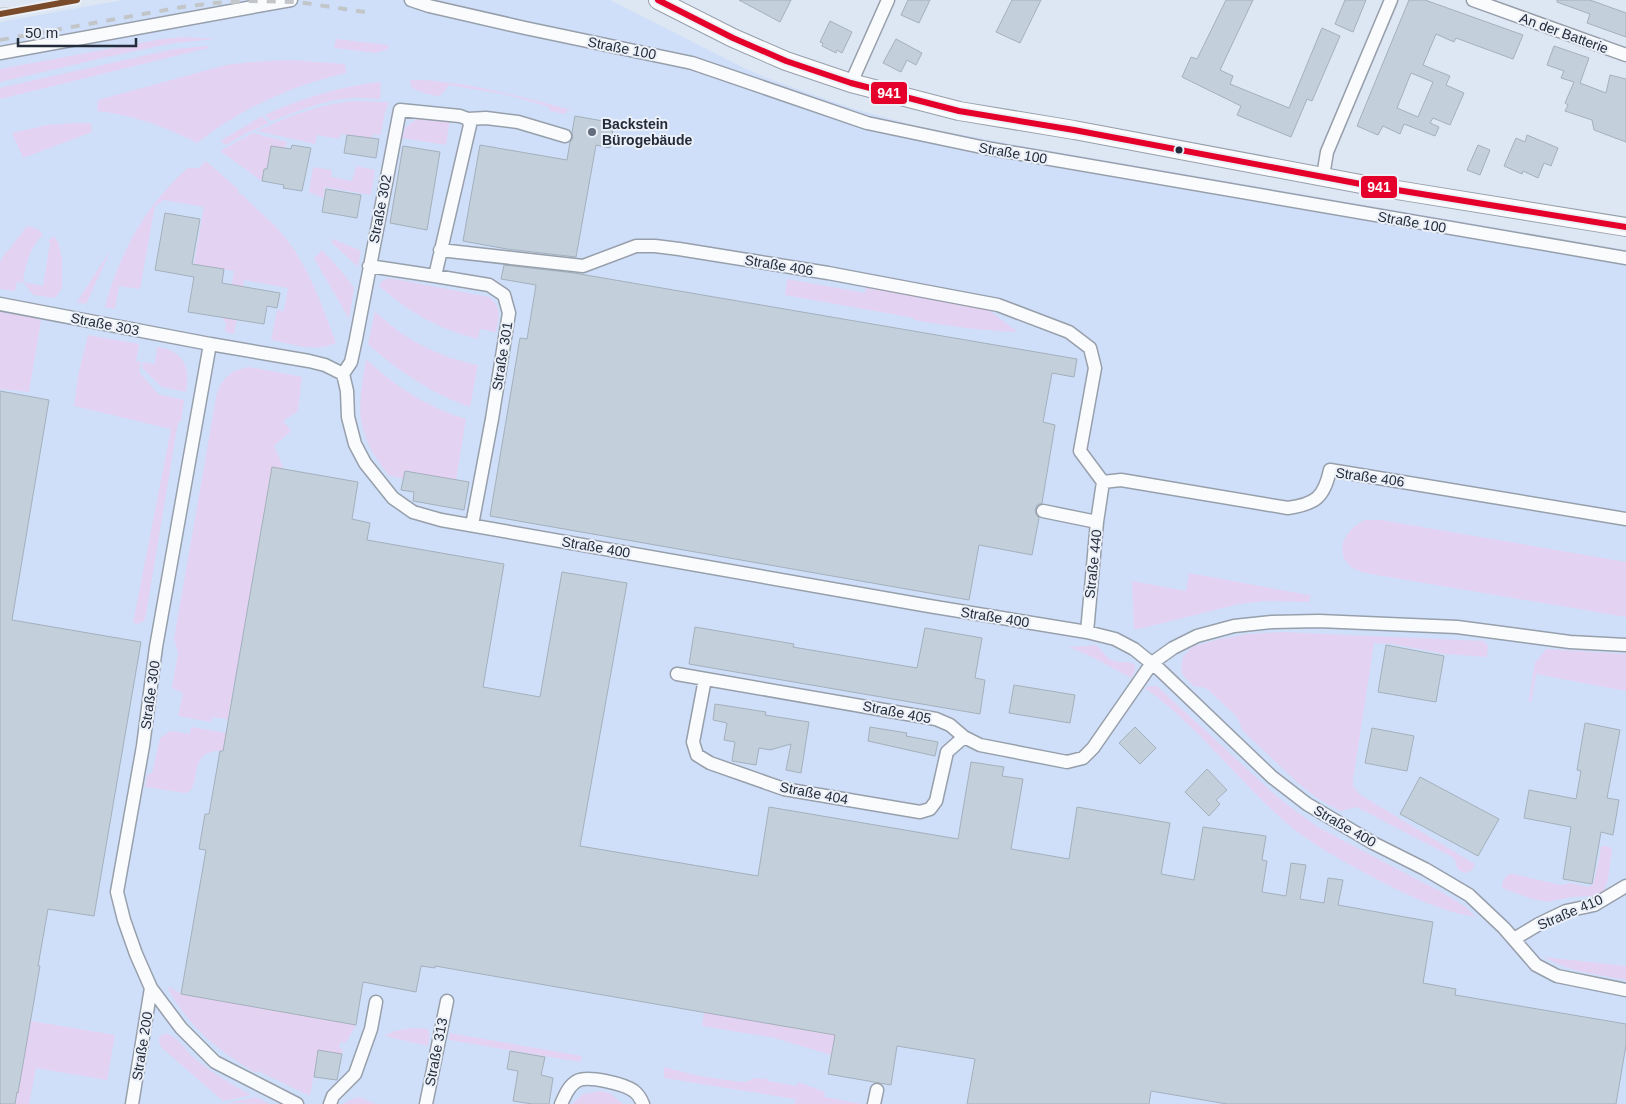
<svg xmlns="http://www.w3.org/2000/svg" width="1626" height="1104" viewBox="0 0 1626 1104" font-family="Arial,sans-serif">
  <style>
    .built { fill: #cfdffa }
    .green { fill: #e4d2f2 }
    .building { fill: #c3cfdb; stroke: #a4b0bb; fill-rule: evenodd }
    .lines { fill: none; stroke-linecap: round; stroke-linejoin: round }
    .street-casing { stroke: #979fab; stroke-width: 15 }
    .secondary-casing { stroke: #979fab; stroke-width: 20 }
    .street { stroke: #fafbfd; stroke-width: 12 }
    .secondary { stroke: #fafbfd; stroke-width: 18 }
    .tram { stroke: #c3c6c9; stroke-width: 1 }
    .rail { stroke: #c3c6c9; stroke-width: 4; stroke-dasharray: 9 9; stroke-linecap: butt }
    .bus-1-casing { stroke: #ebf0f8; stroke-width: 10 }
    .bus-1 { stroke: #e4002b; stroke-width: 6 }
    .tram-1-casing { stroke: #ebf0f8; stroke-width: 10 }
    .tram-1 { stroke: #7a4b2a; stroke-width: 6 }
    .poi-dot { fill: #646d7b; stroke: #ebf0f8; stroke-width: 2 }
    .bus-dot { fill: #232c3a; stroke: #ebf0f8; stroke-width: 2 }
    .labels { text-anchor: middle; stroke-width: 4; stroke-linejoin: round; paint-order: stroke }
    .street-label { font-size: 14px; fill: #232c3a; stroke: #ebf0f8 }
    .poi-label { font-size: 14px; font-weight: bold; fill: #232c3a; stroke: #ebf0f8; text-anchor: start }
    .line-badge { stroke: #ebf0f8; stroke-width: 2 }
    .badge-label { font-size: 14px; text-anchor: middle; font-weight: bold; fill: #fff }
  </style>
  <rect width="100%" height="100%" fill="#dde6f3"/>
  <path class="built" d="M123,0H610L744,68L772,80L851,108L916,126L1005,143L1626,250V1104H0V22Z"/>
  <path class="green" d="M184,37L216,39L173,43L98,59L0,82V69L162,39Z
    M336,39L388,45L389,47L388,49L376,53L334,48Z
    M208,46V48L0,99V88L8,86L174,49Z
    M291,60L345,64L346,73C288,87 244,107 197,143C165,126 133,115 97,111L98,100L226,65L250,62Z
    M410,80C424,79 438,82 452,83C494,89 534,100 575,111L567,110L565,114L550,111L549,107L508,95L449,85C446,88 444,92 441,95C437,98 417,91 412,88Z
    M381,82L380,99C371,99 362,97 353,98C325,99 297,112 271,121L265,115C302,98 340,86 381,82Z
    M358,101L389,102L384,116L381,135L373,134L372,138L341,134L339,139L317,135L315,144L257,131C287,117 324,102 358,101Z
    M262,116L269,123L245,134L226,145L220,141Z
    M418,118H450L446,145L402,138L406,127Z
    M77,123H91L92,132L23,158L12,133L47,125Z
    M253,133L287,142L285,149L267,169H264L262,181L220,151Z
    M206,161L239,190L238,192L241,195L242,194C255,209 271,220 283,235C309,266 322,306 336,343C316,353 292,344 271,340L277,310L284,311L288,288L244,280L234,334L225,332L226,322L223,321L225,306H228L234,271L194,264L204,207L164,200L155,206L140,289L119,286L115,309L105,307C119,254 146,204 188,168H199Z
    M356,166L375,170L371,195L325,187L323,198L309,192L313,167L332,170L331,177L352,181Z
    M27,226L38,229L43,235C30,246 25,266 23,282L43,286L50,243L48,241L54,236L59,244L62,260V288L55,298L33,295L24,283L17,282L15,291L0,289V262L6,251L7,252Z
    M333,239L361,251L358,267L331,242Z
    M322,250L343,273L354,288L349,319L314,258Z
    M108,254H109L86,304L77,302Z
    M389,278L489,297C502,306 499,318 496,332L480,329L478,339C439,329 410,313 379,286L382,281Z
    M787,279L865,293L867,285L983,306L1018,332C983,331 949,326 914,320V318L785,295Z
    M375,311C403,339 438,357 478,365L470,407C431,393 399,372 368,344Z
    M0,312L36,318L41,321L29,392L0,389Z
    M88,335L139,344L136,361L141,362L139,372L158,394L184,400L181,422H178L145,620L138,624L133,623L171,429L74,406L78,376Z
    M157,347C185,351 190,367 186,392L162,387L142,368L143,362L155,364Z
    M366,359C396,387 427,407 466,419L456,480L405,471L403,479L388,475C355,431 357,412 366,359Z
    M250,367L302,377L298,411L283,421L291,431L274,446L284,469L272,467L228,719L212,717L211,722L178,716L183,693L172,688L178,653L174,639L217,392C224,376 233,369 250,367Z
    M1366,520H1381L1626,562V617L1365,573C1359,571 1352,569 1348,564C1333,548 1350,525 1366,520Z
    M1189,573L1303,594L1311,595L1309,602L1265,601L1239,604L1139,629H1134L1132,581L1186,591Z
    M1281,632L1484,641L1488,646L1487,657L1445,654L1393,644L1374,643L1353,780V786L1359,794L1475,864L1472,870L1465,873L1458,870L1454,858L1357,807L1340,811L1317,798L1298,783L1243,731L1239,721L1233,713L1206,688L1193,686L1183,675L1181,669L1183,657L1192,647L1216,640L1248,634Z
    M1095,645C1101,648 1102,652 1107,657C1115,664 1123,661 1132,663L1135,665V671L1131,678L1092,657L1069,647Z
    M1546,649L1626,654V691L1536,674L1531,703L1529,700L1535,663Z
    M1150,686H1157L1274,794L1297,812L1318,827L1342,840L1445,894L1466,907L1475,917C1436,910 1402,893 1367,874C1333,856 1301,838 1273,811C1230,770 1193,723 1145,688Z
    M191,727L226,733L223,751C183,749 205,789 185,793L145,787L147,775L152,773L160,738L170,731L190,734Z
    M1601,846H1607L1612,849L1608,880L1603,892L1590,896L1572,897L1547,902L1532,899L1502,888L1503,880L1509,874H1513L1561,885L1571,883L1588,887L1593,885L1599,860Z
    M1544,957L1626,966V980C1597,974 1569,972 1544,957Z
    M170,987L181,994L356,1025L346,1043L340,1042L339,1048L343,1049L342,1054L318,1050L310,1096L258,1071L256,1073C217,1050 191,1029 168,989Z
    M704,1012L872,1041L831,1055L775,1038L702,1026Z
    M31,1021L115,1035L107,1080L36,1068L29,1104H15Z
    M412,1028L428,1029L430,1035L428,1046L384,1036L394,1031Z
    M166,1033C178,1037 186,1051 195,1059C213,1073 231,1084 251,1095L223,1101L162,1048L159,1042V1037Z
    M449,1033L582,1056L580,1062L449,1040Z
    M664,1067L695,1075L733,1081L746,1082L754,1078L768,1079V1081L797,1086L798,1082L825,1092L824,1097L863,1104H795V1099L664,1078Z
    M600,1091L610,1093L623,1104H572L583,1094Z
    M256,1097L270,1104L226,1103Z
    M359,1097L376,1104H343L350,1100Z"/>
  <path class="building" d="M739,0H791L780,22Z
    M908,0H930L919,23L901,15Z
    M1012,0H1041L1020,43L996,32Z
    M1226,0H1253L1220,70L1233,76L1230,84L1289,108L1322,28L1340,36L1312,101L1307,99L1291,137L1237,115L1241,106L1182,77L1191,57L1197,59Z
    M1345,0H1366L1353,32L1335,24Z
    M1409,0H1425L1523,35L1513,59L1456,38L1454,42L1436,34L1423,65L1450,76L1446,85L1464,93L1450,125L1433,118L1430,123L1439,127L1435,136L1404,124L1400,134L1383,126L1378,135L1357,126ZM1411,73L1433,82L1418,117L1397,108Z
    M1557,0H1590L1626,13V37L1587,23L1590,14L1557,2Z
    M830,21L852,32L842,53L837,50L836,53L822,46L823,43L820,42Z
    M896,39L922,53L916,65L907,60L901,72L883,63Z
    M1554,46L1589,58L1580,83L1606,93L1610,75L1626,79V142L1594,130L1592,120L1565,111L1568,105L1565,103L1574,82L1561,78L1564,71L1547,65Z
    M575,116L614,123L610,148L596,145L576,257L507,249L463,241L480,145L567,160L570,142L573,138L572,132Z
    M347,135L379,139L376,158L344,153Z
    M1527,135L1558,148L1551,166L1544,163L1538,178L1523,171L1522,174L1504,166L1516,138L1525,142Z
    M292,145L311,148L302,191L283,188L284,185L262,181L264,169H267L271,146L291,149Z
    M1478,145L1490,150L1480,175L1467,170Z
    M403,146L440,152L427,230L390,223Z
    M326,189L361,195L357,218L322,212Z
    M165,213L200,219L192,264L224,269L222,283L280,293L277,308L267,306L264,324L188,312L194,277L155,270Z
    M504,265L574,273L1077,359L1074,377L1052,373L1043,422L1055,425L1042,503L1037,505L1035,510L1036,514L1039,518L1032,555L979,545L969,600L490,516L520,338L527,339L536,285L501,279Z
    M0,391L49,400L12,620L141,642L94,916L48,909L38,966H40L18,1093L17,1092L15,1104H0Z
    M272,467L358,482L352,519L370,523L367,540L504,564L483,687L540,697L562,572L627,583L580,846L758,876L769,807L958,839L971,762L1004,767L1002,776L1023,779L1011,849L1069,859L1077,807L1170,823L1161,874L1194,880L1203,827L1266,836L1262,860L1267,861L1262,892L1286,896L1291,863L1306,865L1300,899L1324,903L1328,878L1343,880L1338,905L1433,922L1423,983L1456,989L1455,995L1626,1024V1045L1616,1104H1227L1151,1091L1149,1104H967L975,1059L897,1046L891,1085L828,1074L835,1035L435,966V968L421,966L416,992L363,982L356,1025L181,994L206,850L199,849L205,814H209L220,751H223Z
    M405,471L469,482L464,510L413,501L414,492L401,490Z
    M695,627L794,644L793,647L917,668L925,628L982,638L975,678L985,680L980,714L689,664Z
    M1386,645L1444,656L1436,702L1378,692Z
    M1014,685L1075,695L1070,723L1009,713Z
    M715,704L766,712L765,715L809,722L801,773L786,770L791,744L770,750L759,748L756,765L732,761L735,742L724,740L727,723L713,720Z
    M1585,723L1620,730L1607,798L1619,800L1613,835L1601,832L1592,884L1563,879L1571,827L1524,818L1529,790L1576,799L1581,771L1577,770Z
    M870,727L907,733L906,736L938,742L935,756L868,741Z
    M1135,727L1156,748L1140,764L1119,743Z
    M1372,728L1414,736L1407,771L1365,763Z
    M1207,769L1227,790L1216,800L1220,804L1209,816L1185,792Z
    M1420,777L1499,819L1478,856L1400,814Z
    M318,1050L342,1054L337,1080L314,1077Z
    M510,1051L545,1057L541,1075L553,1078L549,1104H532L513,1101L518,1071L507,1069Z"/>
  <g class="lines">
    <defs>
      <path id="street" d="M411,0L429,6L525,28L692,63L867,123L986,148L1626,258
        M1473,0L1626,55
        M0,53L291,0
        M851,83L888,0
        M1323,176L1327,152L1391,0
        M440,250L583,266L636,246H655L679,249L828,273L998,305L1069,332L1090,348L1095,368L1080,451L1103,482L1097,522L1087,632
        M369,266L435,276L489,285L504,295L509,313L492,419L472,525
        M435,276L470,125L468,119
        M0,304L210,344
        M343,374L347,391L348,417L355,444L365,463L393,498L413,512L441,520L929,606L1087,632L1115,639L1134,649L1160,670L1272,777L1307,804L1373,843L1425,869L1469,895L1504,928L1536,965L1557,976L1626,990
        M343,374L351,362L356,339L400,110L460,116L468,119L486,118L518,122L565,136
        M1103,482L1121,480L1288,508C1315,504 1324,498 1330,470L1626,519
        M1043,511L1097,522
        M677,674L936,719L950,725L964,737L980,745L1067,762L1083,758L1093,748L1152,663L1173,648L1197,636L1234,626L1272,622L1319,621L1457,627L1570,642L1626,645
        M705,679L693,742L697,755L710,763L784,789L920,812L930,809L936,801L947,752L964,737
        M1514,939L1539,924L1566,911L1594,905L1626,886
        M132,1104L151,988
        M297,1104L215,1062L181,1028L151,988L136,954L124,920L117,892L143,746L156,647L210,344L309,361L325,365L343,374
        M330,1104L333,1096L355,1074L371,1029L376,1002
        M426,1104L447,1001
        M561,1104C565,1096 568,1086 577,1081C588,1075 624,1084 634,1091C639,1095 641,1099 643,1104
        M874,1104L877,1090"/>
      <path id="secondary" d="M658,0L733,38L786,61L851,83L959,111L1074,130L1366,185L1626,227"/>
    </defs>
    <use href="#street" class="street-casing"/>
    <use href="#secondary" class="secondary-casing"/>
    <use href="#street" class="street"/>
    <use href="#secondary" class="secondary"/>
    <path class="tram" d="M0,8L46,6"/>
    <path class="rail" d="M0,40L182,7L214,3L248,1L298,2L371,13"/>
    <defs>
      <path id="bus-1" d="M658,0L733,38L786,61L851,83L959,111L1074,130L1366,185L1626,227"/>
    </defs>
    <use href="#bus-1" class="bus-1-casing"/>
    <use href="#bus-1" class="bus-1"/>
    <defs>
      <path id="tram-1" d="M0,14L77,0"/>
    </defs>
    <use href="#tram-1" class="tram-1-casing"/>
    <use href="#tram-1" class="tram-1"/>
  </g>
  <circle class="poi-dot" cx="592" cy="132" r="5"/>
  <circle class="bus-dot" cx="1179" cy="150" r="4.5"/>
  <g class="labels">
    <g class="street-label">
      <text transform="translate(1564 33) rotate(20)" y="5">An der Batterie</text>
      <text transform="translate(622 48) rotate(11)" y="5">Straße 100</text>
      <text transform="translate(1013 153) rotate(10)" y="5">Straße 100</text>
      <text transform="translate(380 209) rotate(-79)" y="5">Straße 302</text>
      <text transform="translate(1412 222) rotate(10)" y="5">Straße 100</text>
      <text transform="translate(779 265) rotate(9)" y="5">Straße 406</text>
      <text transform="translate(105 324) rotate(11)" y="5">Straße 303</text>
      <text transform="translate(502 356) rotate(-81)" y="5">Straße 301</text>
      <text transform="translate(1370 477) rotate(8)" y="5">Straße 406</text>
      <text transform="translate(596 547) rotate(10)" y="5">Straße 400</text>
      <text transform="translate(1093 564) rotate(-84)" y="5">Straße 440</text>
      <text transform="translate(995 617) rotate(9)" y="5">Straße 400</text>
      <text transform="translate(150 695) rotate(-82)" y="5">Straße 300</text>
      <text transform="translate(897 712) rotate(11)" y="5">Straße 405</text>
      <text transform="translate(814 793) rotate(11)" y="5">Straße 404</text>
      <text transform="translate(1345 826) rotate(30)" y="5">Straße 400</text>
      <text transform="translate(1570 912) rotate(-23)" y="5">Straße 410</text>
      <text transform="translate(142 1046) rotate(-81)" y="5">Straße 200</text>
      <text transform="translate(436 1052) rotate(-79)" y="5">Straße 313</text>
    </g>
    <g class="poi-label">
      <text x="602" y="129">Backstein<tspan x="602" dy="16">Bürogebäude</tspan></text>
    </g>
  </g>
  <g class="line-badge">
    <rect x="870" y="81" width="38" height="24" rx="5" fill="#e4002b"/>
    <rect x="1360" y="175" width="38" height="24" rx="5" fill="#e4002b"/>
  </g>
  <g class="badge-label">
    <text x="889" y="98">941</text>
    <text x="1379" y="192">941</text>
  </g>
  <path d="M18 38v8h118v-8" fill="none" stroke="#232c3a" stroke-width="2.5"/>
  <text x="25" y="38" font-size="15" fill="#232c3a" stroke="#ebf0f8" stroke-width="4" paint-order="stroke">50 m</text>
</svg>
